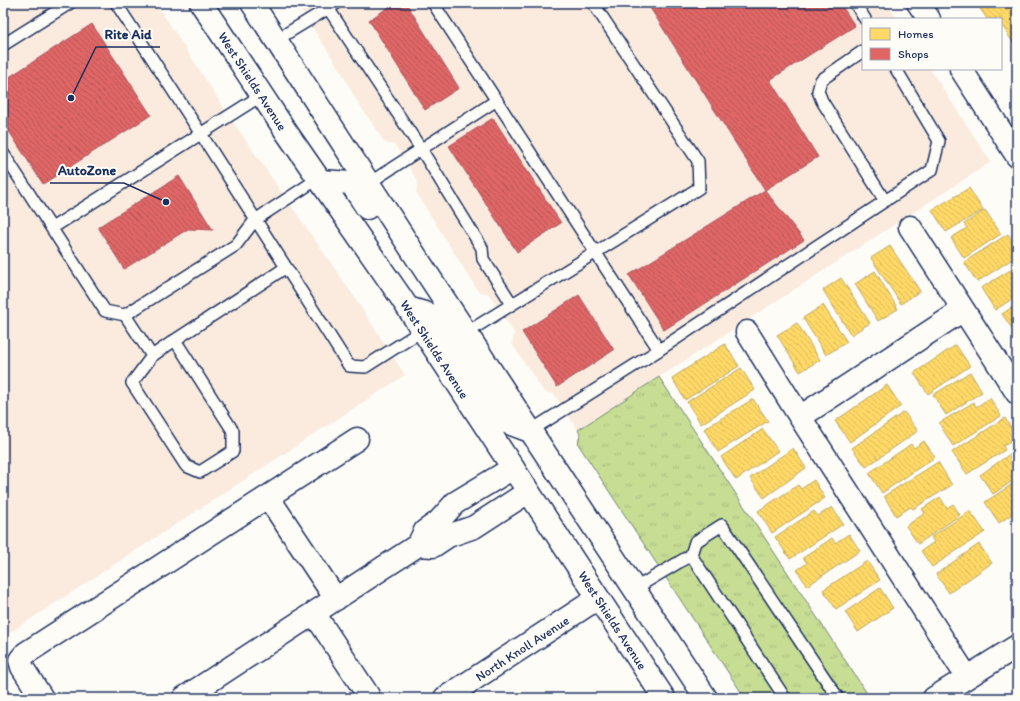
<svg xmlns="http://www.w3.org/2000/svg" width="1020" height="701" viewBox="0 0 1020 701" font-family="Itim,sans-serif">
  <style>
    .built { fill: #faebde }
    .grass { fill: url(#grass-tufts); stroke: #718678 }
    .homes { fill: url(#homes-back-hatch); stroke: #bba664 }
    .shops { fill: url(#shops-back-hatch); stroke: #a55664 }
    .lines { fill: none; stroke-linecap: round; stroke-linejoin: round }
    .service-casing { stroke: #1b2f5e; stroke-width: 14 }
    .minor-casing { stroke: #1b2f5e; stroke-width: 25 }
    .tertiary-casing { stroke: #1b2f5e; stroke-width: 25 }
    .service { stroke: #fdfcf7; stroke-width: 11 }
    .minor { stroke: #fdfcf7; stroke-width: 22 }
    .tertiary { stroke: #fdfcf7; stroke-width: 22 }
    .labels { text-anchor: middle; stroke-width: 4; stroke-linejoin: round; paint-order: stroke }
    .street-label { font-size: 13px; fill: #1b2f5e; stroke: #fdfcf7 }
    .leader { fill: none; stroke: #1b2f5e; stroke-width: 1.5 }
    .callout-dot { fill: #1b2f5e; stroke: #fdfcf7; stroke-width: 1.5 }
    .callout-label { font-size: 14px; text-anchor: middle; font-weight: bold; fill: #1b2f5e; stroke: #fdfcf7; stroke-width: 4; stroke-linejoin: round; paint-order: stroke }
  </style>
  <defs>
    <pattern id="grass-tufts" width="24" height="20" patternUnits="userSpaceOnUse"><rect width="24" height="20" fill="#c7dd93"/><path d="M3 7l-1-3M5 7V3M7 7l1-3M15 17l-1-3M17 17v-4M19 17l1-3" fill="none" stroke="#aabe81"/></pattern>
    <pattern id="homes-back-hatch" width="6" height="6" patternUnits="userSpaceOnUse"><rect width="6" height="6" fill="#ffd966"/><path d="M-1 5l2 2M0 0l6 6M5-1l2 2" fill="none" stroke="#dabb5b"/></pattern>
    <pattern id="shops-back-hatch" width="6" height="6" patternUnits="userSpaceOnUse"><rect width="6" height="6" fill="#e06666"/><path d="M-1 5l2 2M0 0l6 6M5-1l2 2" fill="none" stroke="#b55457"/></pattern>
  </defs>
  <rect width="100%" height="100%" fill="#fdfcf7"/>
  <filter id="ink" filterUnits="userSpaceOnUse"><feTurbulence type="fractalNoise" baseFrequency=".025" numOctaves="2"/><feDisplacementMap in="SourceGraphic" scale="8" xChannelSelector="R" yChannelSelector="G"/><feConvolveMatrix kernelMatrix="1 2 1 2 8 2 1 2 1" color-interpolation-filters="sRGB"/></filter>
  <g filter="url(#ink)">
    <path class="built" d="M17,3H154L167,20L231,119L353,295L405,375L3,637V12Z
      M296,3H887L897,19H863V69H930L991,162L578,430L554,394L544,392L512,344L514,333L489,294L478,291L416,192L418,182L395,145L385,143L355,98L341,71Z"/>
    <path class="grass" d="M659,377L870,698H745L578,444L580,434L578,430Z"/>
    <path class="homes" d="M985,3H1012L1017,11V42L1014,44L1001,24V19H997V18L995,19H987L979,7Z
      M969,188L983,210L946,232L932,210Z
      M985,210L1001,234L964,258L951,238L967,228L964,224Z
      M1008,234L1017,249V256L977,282L964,262Z
      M890,246L920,291L901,304L871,258Z
      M1017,266V296L995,310L981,288Z
      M875,271L898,309L878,321L855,284Z
      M841,278L870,323L851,335L823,290Z
      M1017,304V336L1002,314Z
      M823,305L847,342L826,355L803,318Z
      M797,323L820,360L800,372L777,335Z
      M725,344L739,366L685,400L672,378Z
      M956,345L970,366L928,394L914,373Z
      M741,368L755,390L701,424L687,402Z
      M970,372L982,392L946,415L933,395Z
      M887,385L901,406L850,442L835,421Z
      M990,398L1001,416L953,446L939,423L974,402L976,407Z
      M753,399L768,421L718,452L704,429Z
      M904,412L918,431L866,467L852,448Z
      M1005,418L1017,437L1003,446L1005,450L967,474L952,452Z
      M763,429L778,451L736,480L721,457Z
      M924,441L935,457L882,493L869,473L911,444L914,448Z
      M793,448L806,468L764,498L750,478Z
      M1017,449V478L993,494L980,475Z
      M938,462L952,485L913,509L911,507L896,516L884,496Z
      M814,480L825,498L772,533L758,511L798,485L801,489Z
      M1017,481V511L999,523L985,502Z
      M940,497L947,508L953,504L960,515L918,544L906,526L925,513L922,509Z
      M832,507L843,524L790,559L775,537L814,511L818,516Z
      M970,511L985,532L932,567L921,551L934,542L931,537Z
      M849,534L860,551L807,586L797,570L807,563L803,558L832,538L835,543Z
      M979,544L992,563L949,593L936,574Z
      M867,561L880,580L836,609L823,590Z
      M880,588L893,608L858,632L845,612Z
      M1017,689V698H1004Z"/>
    <path class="shops" d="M395,3H406L459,88L425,110L369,20Z
      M647,3H840L855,26L770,80L818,157L765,190Z
      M92,24L151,115L43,184L3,122V81Z
      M493,118L561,223L517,252L449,146Z
      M179,176L213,230L188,229L124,269L98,227Z
      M765,190L804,240L664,330L629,275Z
      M579,295L614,350L557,387L522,332Z"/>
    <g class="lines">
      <defs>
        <path id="service" d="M116,3L201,134L349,366L365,367L423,330
          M316,3L328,8L421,149L482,248L483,259L512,304
          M433,3L659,350
          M855,3L865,19
          M276,40L337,3
          M3,45L70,3
          M863,51L821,80L818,91L822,101L885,201
          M3,153L105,311L125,315L236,245L255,220L319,178
          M369,183L497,100
          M52,228L262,95
          M125,315L152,356L132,383L186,466L200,472L233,451V431L175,340L152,356
          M466,333L699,188L698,161L593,3
          M175,340L285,268
          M530,431L659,350L932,170L939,141L896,69
          M691,555L695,542L722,525L838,698
          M634,589L691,555L785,698"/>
        <path id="minor" d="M918,3L929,19
          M961,69L1017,156
          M910,227L1017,393
          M747,332L800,417L967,677
          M800,417L963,310
          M513,468L455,503L438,522L425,531L418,545L433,546L448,536L474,527L528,492
          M268,497L336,599
          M314,613L368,695
          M42,698L22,667L20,660L26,653L357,439
          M184,698L418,545
          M445,698L598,598
          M934,698L1017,646"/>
        <path id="tertiary" d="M201,3L287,133L400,296L664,698
          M252,3L415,255L706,698
          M321,181L351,183L367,208
          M408,308L431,315L503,421L530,431"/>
      </defs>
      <use href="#service" class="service-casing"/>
      <use href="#minor" class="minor-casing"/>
      <use href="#tertiary" class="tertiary-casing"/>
      <use href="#service" class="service"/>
      <use href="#minor" class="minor"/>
      <use href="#tertiary" class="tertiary"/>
    </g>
  </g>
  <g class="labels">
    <g class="street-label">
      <text transform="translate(253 81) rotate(57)" y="5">West Shields Avenue</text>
      <text transform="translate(435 349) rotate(57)" y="5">West Shields Avenue</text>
      <text transform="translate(613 620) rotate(57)" y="5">West Shields Avenue</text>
      <text transform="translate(522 648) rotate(-33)" y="5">North Knoll Avenue</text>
    </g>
  </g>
  <path class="leader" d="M71 98L96 47H160M166 202L124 183H50"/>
  <g class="callout-dot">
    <circle cx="71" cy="98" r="4"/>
    <circle cx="166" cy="202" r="4"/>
  </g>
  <g class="callout-label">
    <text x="128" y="39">Rite Aid</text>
    <text x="87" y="175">AutoZone</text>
  </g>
  <rect width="1020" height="701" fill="none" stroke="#fdfcf7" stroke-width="16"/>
  <rect x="8" y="8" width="1004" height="685" fill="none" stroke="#1b2f5e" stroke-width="1.5" filter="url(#ink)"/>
  <rect x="862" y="18" width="140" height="52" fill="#fdfcf7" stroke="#a3aaba"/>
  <rect x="870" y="28" width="20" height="12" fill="#ffd966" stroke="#a3aaba"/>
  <text x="898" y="38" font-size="12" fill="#1b2f5e">Homes</text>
  <rect x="870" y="48" width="20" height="12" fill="#e06666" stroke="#a3aaba"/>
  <text x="898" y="58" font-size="12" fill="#1b2f5e">Shops</text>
</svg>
